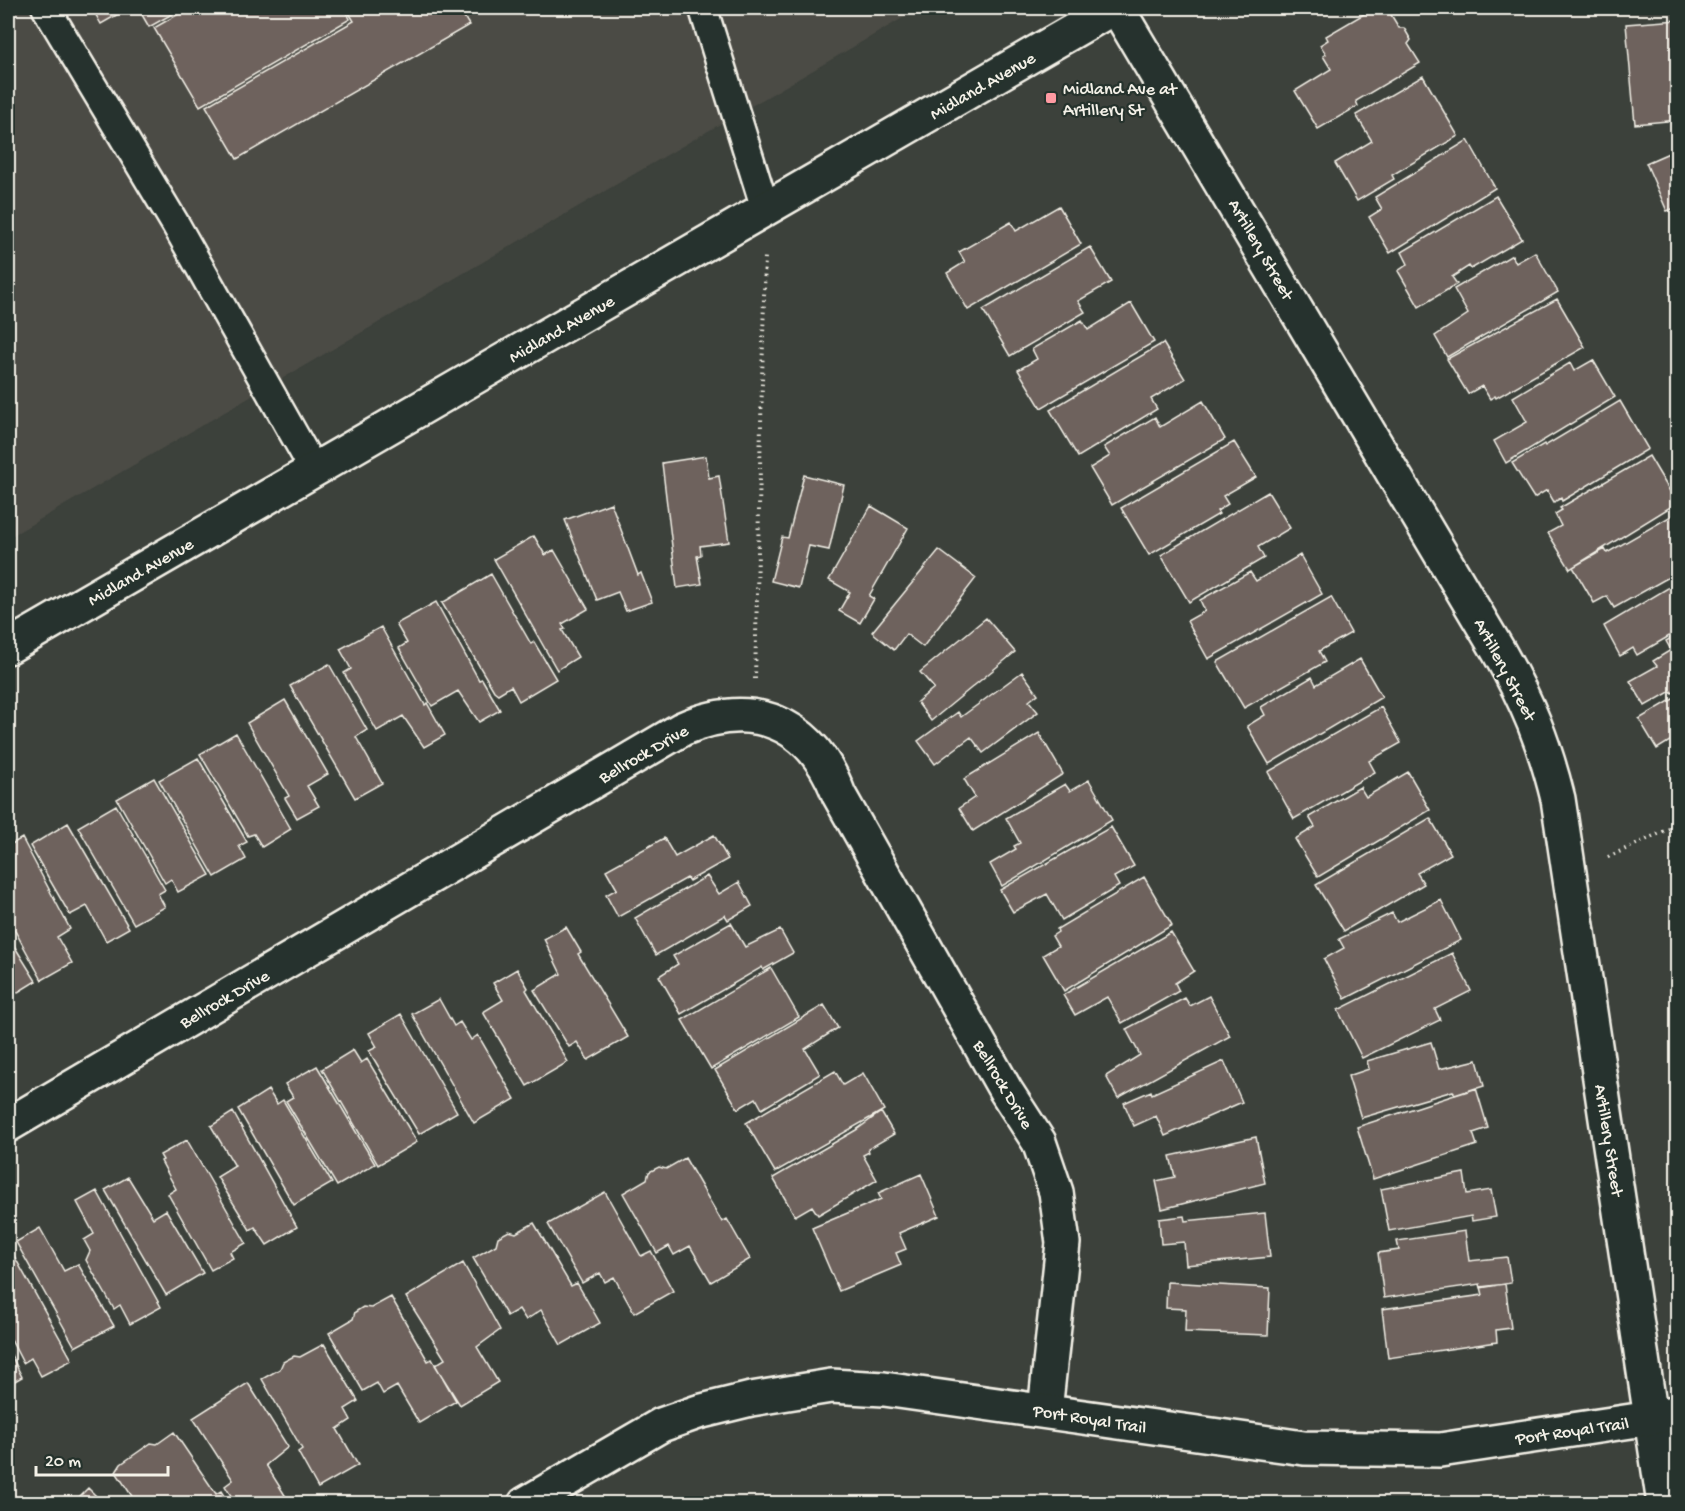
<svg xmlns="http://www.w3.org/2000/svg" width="1685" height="1511" viewBox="0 0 1685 1511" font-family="'Gochi Hand',sans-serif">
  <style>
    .built { fill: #4b4b45 }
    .building { fill: #6e625d; stroke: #f4f1e8; stroke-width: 1.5 }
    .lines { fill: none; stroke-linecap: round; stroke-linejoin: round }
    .lane-casing { stroke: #f4f1e8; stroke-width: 32 }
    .street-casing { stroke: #f4f1e8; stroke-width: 38 }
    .secondary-casing { stroke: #f4f1e8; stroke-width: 38 }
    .path { stroke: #f4f1e8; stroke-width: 4; stroke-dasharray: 1.5 4.5; stroke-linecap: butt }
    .lane { stroke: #26332d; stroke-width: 27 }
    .street { stroke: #26332d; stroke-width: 33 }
    .secondary { stroke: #26332d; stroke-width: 33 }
    .poi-dot { fill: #ff9aa2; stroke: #26332d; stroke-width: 2 }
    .labels { text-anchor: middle; stroke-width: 4.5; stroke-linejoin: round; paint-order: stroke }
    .street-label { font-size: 18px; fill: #f4f1e8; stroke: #26332d }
    .poi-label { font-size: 18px; fill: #f4f1e8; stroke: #26332d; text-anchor: start }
  </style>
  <rect width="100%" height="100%" fill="#3c413b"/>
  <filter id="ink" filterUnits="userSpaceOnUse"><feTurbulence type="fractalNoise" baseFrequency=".0167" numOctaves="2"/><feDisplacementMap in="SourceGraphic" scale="12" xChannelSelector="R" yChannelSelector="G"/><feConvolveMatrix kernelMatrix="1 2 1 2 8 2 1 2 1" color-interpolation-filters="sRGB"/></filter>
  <g filter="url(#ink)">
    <path class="built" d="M8,8H920L8,538Z"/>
    <path class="building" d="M92,8H129L101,24Z
      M138,8H183L149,27Z
      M189,8H344L350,19L200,106L154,28Z
      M346,8H459L469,25L237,159L206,106L354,21Z
      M1374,8H1387L1399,28H1404L1411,40L1408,44L1420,63L1356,101L1358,106L1318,129L1295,91L1331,69L1323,56L1326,54L1320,45L1328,40L1326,36Z
      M1678,20V120L1635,124L1626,24Z
      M1423,76L1458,136L1392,175L1394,179L1357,201L1335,163L1372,141L1356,115Z
      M1468,140L1495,188L1390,253L1369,217L1382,209L1375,197Z
      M1678,149V207L1667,211L1646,163Z
      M1496,196L1522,239L1471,269L1469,266L1452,277L1457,284L1419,307L1398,271L1408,264L1402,252Z
      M1059,206L1081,244L968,310L947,273L965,262L959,252L1011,222L1016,231Z
      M1090,247L1111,282L1078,301L1085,312L1010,356L983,310Z
      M1535,252L1558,292L1447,357L1435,336L1468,314L1454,289L1512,255L1516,263Z
      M1557,299L1585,347L1496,398L1495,396L1490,399L1482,386L1468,394L1447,359Z
      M1131,303L1154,342L1041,408L1018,370L1037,359L1032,349L1082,320L1088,330Z
      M1163,343L1185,379L1151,399L1157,409L1078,457L1050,410Z
      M1593,360L1615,397L1506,463L1494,441L1527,422L1513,397L1570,363L1574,371Z
      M1203,401L1225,439L1112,505L1090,468L1110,456L1104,447L1155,417L1160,427Z
      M1620,401L1648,449L1562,501L1561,498L1554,502L1547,490L1534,498L1512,463L1544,444L1545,446Z
      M1234,442L1256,477L1223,496L1228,504L1217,511L1219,514L1149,555L1121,508Z
      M706,456L709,478L719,476L729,542L700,546L701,555L697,556L702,584L677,588L662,463Z
      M1649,456L1677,503L1570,569L1548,533L1561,526L1555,514L1562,510L1560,508Z
      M804,475L844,485L829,550L809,546L799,588L771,581L782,537L788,538Z
      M1268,492L1290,528L1258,547L1264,558L1189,602L1161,555Z
      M611,503L638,575L641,573L652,602L626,611L618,592L597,600L565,520Z
      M871,506L908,528L869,596L874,599L860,623L839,611L850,592L829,580Z
      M1678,512V572L1614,608L1607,596L1594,603L1573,567L1605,549L1607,553Z
      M534,536L545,555L554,550L588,609L562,624L565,629L562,630L578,657L557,670L494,559Z
      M939,550L976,578L923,647L906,634L894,650L872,632Z
      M1300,555L1322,594L1208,659L1187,621L1205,611L1200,600L1250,572L1256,581Z
      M491,574L531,644L534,642L556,679L519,701L511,686L498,694L494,691L442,603Z
      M1678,582V631L1637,655L1633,648L1620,656L1604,626Z
      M1331,597L1351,633L1319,651L1325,662L1244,708L1217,662Z
      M436,602L479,680L482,679L500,710L479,722L458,691L432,706L399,648L407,643L396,624Z
      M986,618L1015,652L931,721L917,702L934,688L920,672Z
      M381,627L425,705L427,703L445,735L424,747L403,716L377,731L344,673L351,669L340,649Z
      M1678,634V690L1672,693L1671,691L1645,706L1630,681L1657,666L1653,661L1671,650L1666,641Z
      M1360,659L1382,697L1269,764L1247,726L1265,715L1261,707L1312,677L1316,685Z
      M329,664L367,730L356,737L382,783L355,798L290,686Z
      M1022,672L1038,694L1029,701L1038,712L983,753L971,737L935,764L918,741L958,712L961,717Z
      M1678,696V736L1657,749L1639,719Z
      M285,700L328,774L307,786L319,806L297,818L285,798L289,796L247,723Z
      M1381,707L1401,743L1369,761L1375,772L1294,819L1268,772Z
      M236,733L291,829L262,847L254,834L248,836L200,754Z
      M1039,733L1063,774L973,831L959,808L975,797L964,779Z
      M198,758L247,842L239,846L246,859L215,877L159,780Z
      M1408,772L1430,810L1318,877L1295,839L1315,827L1309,817L1360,787L1366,797Z
      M154,778L210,875L178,892L171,879L165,883L117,799Z
      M1089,780L1112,820L1002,886L990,864L1016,849L1014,846L1020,843L1006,818L1065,784L1070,791Z
      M116,805L165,890L158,894L165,907L134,924L78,827Z
      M1430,818L1451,854L1417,873L1424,884L1344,931L1316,885Z
      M68,823L129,928L106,941L87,906L70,915L30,846Z
      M1111,827L1134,866L1114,877L1119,886L1062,920L1047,894L1013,912L1000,890Z
      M714,835L728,859L689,881L687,878L618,917L606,895L617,889L606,870L664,838L675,857Z
      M22,838L70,929L57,937L72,963L42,980L8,918V846Z
      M707,876L719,894L739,882L752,906L728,920L725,915L656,955L635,918Z
      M1144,877L1172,925L1064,991L1043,955L1058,946L1052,936L1058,932L1057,929Z
      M1441,900L1461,940L1345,999L1324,959L1344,948L1339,939L1392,913L1397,922Z
      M731,923L745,947L780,930L793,953L763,970L762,967L681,1014L659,976L678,964L673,956Z
      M566,927L581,952L578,954L628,1037L588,1060L577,1042L569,1047L534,990L561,974L544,939Z
      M1171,932L1194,971L1175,983L1179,991L1122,1023L1107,997L1075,1015L1063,995Z
      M8,936L36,981L10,997L8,993Z
      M1452,953L1471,991L1435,1009L1440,1020L1362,1058L1338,1010Z
      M771,968L799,1017L711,1069L682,1020Z
      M517,969L528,988L526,990L568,1062L527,1086L483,1012L503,1000L493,983Z
      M1209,996L1230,1036L1118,1098L1106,1076L1140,1055L1126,1029L1185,998L1190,1006Z
      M439,999L454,1026L460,1022L471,1040L478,1035L515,1099L474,1123L412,1014Z
      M824,1005L838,1028L805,1049L820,1074L762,1109L756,1098L738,1109L715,1070Z
      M401,1014L457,1112L419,1134L369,1051L377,1047L369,1033Z
      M1431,1042L1439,1069L1477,1060L1484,1086L1455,1095L1453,1091L1361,1118L1348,1076L1369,1069L1367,1061Z
      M353,1050L361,1063L367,1059L417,1142L378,1165L322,1069Z
      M1224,1061L1242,1102L1165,1136L1156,1116L1134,1126L1124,1103L1151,1091L1152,1094Z
      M317,1066L375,1164L337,1186L286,1101L293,1097L285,1084Z
      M835,1071L843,1085L863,1073L884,1110L775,1172L746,1123Z
      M1476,1088L1488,1128L1473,1133L1477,1145L1373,1179L1357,1127Z
      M268,1090L277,1104L283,1100L332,1183L294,1205L238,1109Z
      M233,1112L297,1227L267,1245L255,1227L250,1230L217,1177L235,1166L211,1126Z
      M881,1112L894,1134L868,1149L869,1152L863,1155L877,1180L818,1215L812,1206L795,1216L773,1178L856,1130Z
      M1256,1137L1265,1183L1162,1209L1156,1181L1175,1177L1170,1156Z
      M187,1140L246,1243L230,1252L233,1258L211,1270L168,1194L176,1189L161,1161L163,1160L160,1155Z
      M685,1158L722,1222L727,1219L750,1259L711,1282L690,1246L674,1255L669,1246L657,1253L623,1193L647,1179L649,1172L659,1167L666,1169Z
      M1464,1173L1467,1194L1491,1190L1496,1217L1472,1221L1471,1216L1389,1231L1381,1189Z
      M921,1174L939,1216L899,1233L906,1249L896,1253L901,1265L839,1291L812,1228L881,1199L878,1193Z
      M128,1177L153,1218L166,1210L203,1273L166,1295L105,1190Z
      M97,1191L161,1307L130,1324L120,1305L114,1309L86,1260L90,1251L84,1240L94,1234L77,1202Z
      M605,1192L641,1256L651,1251L673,1291L634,1313L614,1277L605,1282L600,1273L582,1283L548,1224Z
      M1265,1213L1270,1257L1186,1265L1184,1242L1161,1244L1159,1219L1184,1216L1185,1221Z
      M534,1223L571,1286L577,1283L600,1323L561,1345L541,1310L526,1320L519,1309L507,1316L473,1258L496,1245L498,1237L509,1231L516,1233Z
      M40,1228L64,1271L78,1264L114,1326L75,1347L16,1242Z
      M1465,1231L1469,1261L1507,1257L1511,1283L1481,1288L1480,1284L1384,1298L1378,1253L1399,1250L1397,1241Z
      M8,1245L72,1360L41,1376L31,1358L23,1363L8,1334Z
      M463,1263L500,1330L477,1347L498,1382L460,1405L435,1365L445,1359L406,1297Z
      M1167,1282L1270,1288L1268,1335L1185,1332L1186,1309L1166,1308Z
      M1505,1284L1511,1328L1496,1330L1497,1342L1388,1358L1382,1309L1483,1295L1481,1287Z
      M391,1297L428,1361L432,1359L456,1401L419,1423L397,1386L383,1394L377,1383L363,1391L329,1333L353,1319L355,1312L363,1307L371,1308Z
      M324,1344L358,1401L345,1409L351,1420L337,1429L358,1465L318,1488L298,1452L302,1449L262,1379L280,1369L283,1362L294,1356L300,1357Z
      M8,1349L22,1377L8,1385Z
      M248,1383L288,1447L266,1465L288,1500L281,1504H236L225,1486L233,1480L193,1418Z
      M174,1432L216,1494L221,1491L229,1504H137L116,1472L121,1464L151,1443L157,1444Z
      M88,1488L104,1504H72Z"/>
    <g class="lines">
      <defs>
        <path id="lane" d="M46,8L176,225L314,470
          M703,8L766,211"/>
        <path id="street" d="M8,1125L682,729C753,698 812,722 839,795L1006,1091L1039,1142L1056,1192L1063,1243L1045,1411
          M1651,1418L1664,1504"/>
        <path id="secondary" d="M1117,8L1499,652C1528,703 1544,742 1558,799L1651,1418
          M8,647L1113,8
          M525,1504L661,1425L698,1412L751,1399L831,1386L884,1389L1304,1448L1440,1450L1651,1418L1678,1412"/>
      </defs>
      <use href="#lane" class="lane-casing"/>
      <use href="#street" class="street-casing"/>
      <use href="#secondary" class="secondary-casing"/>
      <path class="path" d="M755,679L765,255
        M1608,857L1678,825"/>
      <use href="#lane" class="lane"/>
      <use href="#street" class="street"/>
      <use href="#secondary" class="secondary"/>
    </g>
  </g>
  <rect class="poi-dot" x="1045" y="92" width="12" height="12" rx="3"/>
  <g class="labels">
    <g class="street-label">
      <text transform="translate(982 85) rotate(-30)" y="6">Midland Avenue</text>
      <text transform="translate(1262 249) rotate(60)" y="6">Artillery Street</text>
      <text transform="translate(561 328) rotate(-30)" y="6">Midland Avenue</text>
      <text transform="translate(140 571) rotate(-30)" y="6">Midland Avenue</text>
      <text transform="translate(1506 669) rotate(62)" y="6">Artillery Street</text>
      <text transform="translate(643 753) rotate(-30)" y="6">Bellrock Drive</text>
      <text transform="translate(224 998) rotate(-30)" y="6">Bellrock Drive</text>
      <text transform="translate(1004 1084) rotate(59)" y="6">Bellrock Drive</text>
      <text transform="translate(1610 1140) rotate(81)" y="6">Artillery Street</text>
      <text transform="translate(1090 1418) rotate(9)" y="6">Port Royal Trail</text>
      <text transform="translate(1572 1430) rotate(-8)" y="6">Port Royal Trail</text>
    </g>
    <g class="poi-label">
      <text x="1063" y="94">Midland Ave at<tspan x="1063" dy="21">Artillery St</tspan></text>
    </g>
  </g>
  <rect width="1685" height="1511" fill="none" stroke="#26332d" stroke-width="30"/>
  <rect x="15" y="15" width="1655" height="1481" fill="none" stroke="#f4f1e8" stroke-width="2" filter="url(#ink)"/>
  <path d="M36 1466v9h132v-9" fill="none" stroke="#f4f1e8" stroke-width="3"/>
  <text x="45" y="1466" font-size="18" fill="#f4f1e8" stroke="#26332d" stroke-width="4.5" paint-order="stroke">20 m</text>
</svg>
